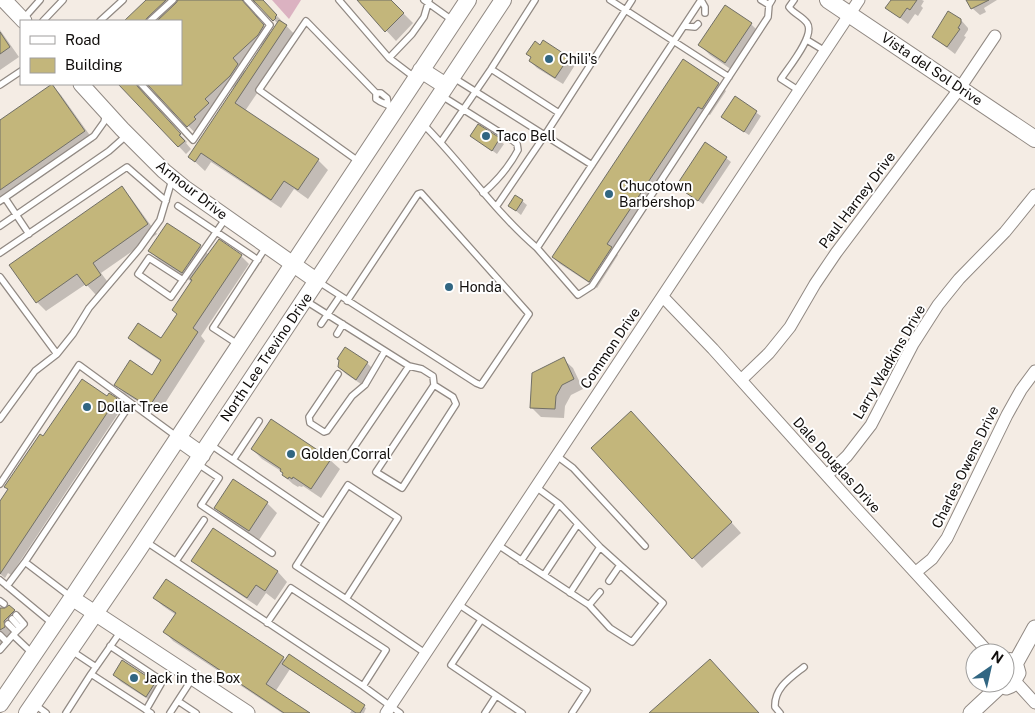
<svg xmlns="http://www.w3.org/2000/svg" width="1035" height="713" viewBox="0 0 1035 713" font-family="'Public Sans',sans-serif">
  <style>
    .green { fill: #dbb2c1 }
    .shadow { fill: #0003; fill-rule: evenodd }
    .building { fill: #c3b67b; stroke: #716f66 }
    .lines { fill: none; stroke-linecap: round; stroke-linejoin: round }
    .service-casing { stroke: #918983; stroke-width: 8 }
    .minor-casing { stroke: #918983; stroke-width: 13 }
    .tertiary-casing { stroke: #918983; stroke-width: 17 }
    .secondary-casing { stroke: #918983; stroke-width: 18 }
    .service { stroke: #fff; stroke-width: 5.5 }
    .minor { stroke: #fff; stroke-width: 11 }
    .tertiary { stroke: #fff; stroke-width: 15 }
    .secondary { stroke: #fff; stroke-width: 16 }
    .poi-dot { fill: #316682; stroke: #fff; stroke-width: 2 }
    .labels { text-anchor: middle; stroke-width: 4; stroke-linejoin: round; paint-order: stroke }
    .poi-label { font-size: 14px; fill: #100d0b; stroke: #fff; text-anchor: start }
    .street-label { font-size: 14px; fill: #100d0b; stroke: #fff }
  </style>
  <rect width="100%" height="100%" fill="#f4ece4"/>
  <path class="green" d="M272,0H301L289,19Z"/>
  <path class="shadow" d="M148,0H262L296,36L245,111L318,160L328,170L308,199L294,189L281,208L211,162L205,171L190,157L236,85L212,107L216,112L201,125L196,134L153,88L149,86L145,89V96L187,142L186,143L191,149L186,154L120,84H181V21H126ZM255,2L258,3L278,24L271,34L251,12V5ZM263,44L246,72L240,66Z
    M358,0H390L413,23L396,41Z
    M893,0H922L924,1L921,6L923,8L918,16L915,14L908,24L887,8Z
    M968,0H997L984,8L986,12L980,15L972,8Z
    M961,20L968,28V30L964,36L966,37L955,54L933,37Z
    M751,24L761,34L735,72L710,55L700,45Z
    M0,30L19,57L0,70Z
    M568,58L575,65L563,84L537,68L530,61Z
    M683,60L719,84L726,91L710,115L706,113L614,251L618,255L597,288L560,264L553,257Z
    M52,85L61,95L94,141L0,206V121Z
    M735,98L761,116L749,135L727,121Z
    M478,126L504,144L497,154L472,136Z
    M726,158L731,162L703,204L677,186Z
    M122,188L131,198L157,234L101,273L110,285L96,295L86,284L46,311L37,302Z
    M516,196L527,205L521,215L510,206Z
    M167,224L200,246L209,255L241,256L249,264L201,336L205,341L158,414L124,393L116,385L152,377L162,362L138,346L130,338L162,340L178,315L192,282L159,260L150,251Z
    M563,359L573,368L583,389L571,395L565,406L564,418L541,417L531,407Z
    M367,363L374,370L364,386L346,374L339,367Z
    M107,397L116,399L123,406L11,575L8,573L5,578L0,574V504L44,438Z
    M641,422L741,533L702,568L693,558Z
    M252,449L330,460L340,469L321,498L303,486L302,487L299,486L298,487L293,484L283,475L284,473L262,459Z
    M233,481L267,503L277,513L259,540L225,517L215,508Z
    M214,530L278,572L287,582L275,600L266,593L257,606L203,570L193,561Z
    M154,598L283,658L286,661L289,656L366,708L364,713H350L352,710L290,669L275,692L307,713H282L173,641L165,632L176,615L163,606Z
    M9,607L23,620L13,630V636L0,646V610H6Z
    M123,662L154,684L161,691L154,703L121,682L114,675Z"/>
  <path class="building" d="M146,0H166L147,18L145,21H124Z
    M178,0H242L264,25L258,35L233,58L238,64L230,76L205,99L209,103L194,117L196,119L187,127L147,84H181V21H157L176,3Z
    M253,0H263L277,15L275,17L276,18L273,21Z
    M357,0H391L404,13L385,32Z
    M891,0H917L910,10L907,8L900,18L885,8Z
    M966,0H989L971,9Z
    M725,5L752,23L725,63L698,45Z
    M948,11L961,19V23L958,28L960,29L947,47L932,37Z
    M279,20L287,25L235,103L319,159L298,190L284,181L271,200L201,153L195,162L188,157Z
    M0,32L10,47L0,54Z
    M543,40L569,57L555,78L529,61L531,57L526,54L535,41L540,45Z
    M683,59L719,83L702,109L698,107L607,244L612,247L589,282L552,257Z
    M52,84L85,131L0,190V120Z
    M118,84H136L138,87L181,134L179,135L185,141L178,147Z
    M735,96L757,111L744,132L721,117Z
    M478,124L500,138L492,151L470,136Z
    M705,142L727,157L698,201L676,186Z
    M122,186L148,224L93,263L101,275L86,286L77,274L36,303L9,265Z
    M515,195L523,200L516,211L508,206Z
    M167,223L201,245L182,273L148,251Z
    M219,239L242,255L193,328L198,332L149,407L114,385L130,360L152,375L161,360L128,338L138,323L161,338L177,314L172,310L192,280L190,279Z
    M345,347L368,362L356,380L338,367L339,360L337,359Z
    M564,357L574,379L562,385L556,396L555,409L530,408L532,373Z
    M82,379L107,396L109,393L117,398L0,574V501L8,489L4,487L40,434L43,436Z
    M631,411L732,522L692,559L591,448Z
    M271,419L331,459L311,489L293,477L292,479L289,477L288,479L282,475L283,473L280,471L281,469L251,449Z
    M233,479L268,502L249,531L214,508Z
    M213,528L278,571L265,591L256,585L247,598L191,561Z
    M166,579L284,657L266,684L310,713H284L163,632L176,613L153,598Z
    M9,605L15,610L4,621L5,627L0,630V608H5Z
    M289,654L365,705L360,713H356L282,664Z
    M710,659L759,713H649Z
    M122,660L154,681L155,683L146,697L113,675Z"/>
  <g class="lines">
    <defs>
      <path id="service" d="M339,0L389,58
        M424,0L452,20
        M610,0L729,77
        M701,0L705,7V13
        M761,0L769,5L772,0
        M794,0L789,7C794,14 802,16 807,23C816,35 788,68 781,79L798,90
        M24,18L40,0
        M43,21L63,0
        M100,21L123,0
        M150,21L173,0
        M684,26L695,27L698,24
        M807,40L825,51
        M491,69L559,113
        M414,77L389,58L412,34L424,17L429,0
        M454,78L592,165
        M141,84L193,140L270,25L247,0
        M0,85L21,71
        M376,93H381L387,98L388,104
        M442,96L512,140L517,144L518,150C509,167 498,180 483,193
        M423,124C462,163 494,211 537,248L701,0
        M441,142L491,69L535,0
        M358,161L259,90L306,21L376,93V99C382,104 388,104 395,109
        M5,198L29,234
        M0,201L94,136L104,122L106,114
        M178,206L258,260
        M496,207L545,135L632,0
        M0,226L109,151L127,135
        M537,248L578,295L592,286L768,17L769,5
        M0,253L127,167L166,201
        M0,277L57,354
        M183,280L149,258L138,274L171,297L226,218
        M319,282C371,316 424,349 476,383L481,385L529,314L421,193L418,194L347,301
        M306,301L409,366L346,459
        M321,324L340,296
        M337,334L343,324
        M239,345L213,328L266,247
        M409,366L422,369L433,376L434,385L453,397L456,404L402,488L376,472L434,385
        M338,374L309,417L310,423L324,432L327,431L352,396L365,385L385,351
        M0,419L35,371L57,354L73,334L89,308L140,248L160,220L172,180
        M211,445L324,522L296,566L346,599L398,518L348,485L324,522
        M557,456L573,468L645,546
        M233,460L259,421
        M198,464L219,478L201,505L272,553
        M0,484L79,365L176,436
        M536,487L559,504
        M145,541L363,686L400,713
        M498,545L589,605L600,592
        M176,561L204,520
        M521,561L559,504L600,547L620,565L609,581
        M544,575L578,524
        M0,580L53,624
        M7,586L25,562
        M570,593L600,547
        M71,597L25,562L131,403
        M346,599L425,653
        M0,601L4,604
        M458,604L587,690L572,713
        M589,605L610,628L632,642L663,603L620,565
        M12,619L20,628
        M481,620L451,665L522,713
        M267,623L291,588L386,650L363,686
        M8,624L16,632
        M121,631L91,674L151,713
        M0,635L7,642
        M13,635L24,624L16,615
        M110,646L158,678L161,684L146,710
        M0,650L13,635L32,653
        M72,651L96,667
        M178,701L196,713
        M34,704L46,713
        M66,713L91,674
        M170,713L192,679
        M485,713L496,696
        M780,713L775,707C774,688 790,678 804,667"/>
      <path id="minor" d="M663,297L713,349L855,507L989,653
        M741,380L769,353L790,327L815,284L836,253L960,88L995,36
        M827,475L847,456L871,425L913,344L938,305L959,279L1005,232L1035,195
        M916,572L932,559L947,538L1007,415L1021,390L1035,371
        M1015,681L1035,703
        M386,713L859,0"/>
      <path id="tertiary" d="M4,0L24,21
        M81,84L122,129L164,171L186,189L317,281
        M72,598L247,713
        M1015,664L1035,628
        M999,683L1006,687L1011,685L1018,673L1016,666L1012,661L1005,660
        M971,713L1001,685"/>
      <path id="secondary" d="M828,0L1035,139
        M421,70L446,86
        M178,438L202,455
        M0,704L72,598L468,0
        M27,713L135,555L503,0"/>
    </defs>
    <use href="#service" class="service-casing"/>
    <use href="#minor" class="minor-casing"/>
    <use href="#tertiary" class="tertiary-casing"/>
    <use href="#secondary" class="secondary-casing"/>
    <use href="#service" class="service"/>
    <use href="#minor" class="minor"/>
    <use href="#tertiary" class="tertiary"/>
    <use href="#secondary" class="secondary"/>
  </g>
  <g class="poi-dot">
    <circle cx="549" cy="59" r="5"/>
    <circle cx="486" cy="136" r="5"/>
    <circle cx="609" cy="194" r="5"/>
    <circle cx="449" cy="287" r="5"/>
    <circle cx="87" cy="407" r="5"/>
    <circle cx="291" cy="454" r="5"/>
    <circle cx="134" cy="678" r="5"/>
  </g>
  <g class="labels">
    <g class="poi-label">
      <text x="559" y="64">Chili's</text>
      <text x="496" y="141">Taco Bell</text>
      <text x="619" y="191">Chucotown<tspan x="619" dy="16">Barbershop</tspan></text>
      <text x="459" y="292">Honda</text>
      <text x="97" y="412">Dollar Tree</text>
      <text x="301" y="459">Golden Corral</text>
      <text x="144" y="683">Jack in the Box</text>
    </g>
    <g class="street-label">
      <text transform="translate(932 69) rotate(34)" y="5">Vista del Sol Drive</text>
      <text transform="translate(192 190) rotate(38)" y="5">Armour Drive</text>
      <text transform="translate(857 200) rotate(-53)" y="5">Paul Harney Drive</text>
      <text transform="translate(610 348) rotate(-56)" y="5">Common Drive</text>
      <text transform="translate(266 357) rotate(-56)" y="5">North Lee Trevino Drive</text>
      <text transform="translate(889 362) rotate(-60)" y="5">Larry Wadkins Drive</text>
      <text transform="translate(837 465) rotate(48)" y="5">Dale Douglas Drive</text>
      <text transform="translate(965 467) rotate(-64)" y="5">Charles Owens Drive</text>
    </g>
  </g>
  <rect x="20" y="20" width="162" height="65" fill="#ffffff" stroke="#9f9e9d"/>
  <rect x="30" y="36" width="25" height="8" fill="#ffffff" stroke="#9f9e9d"/>
  <text x="65" y="45" font-size="15" fill="#100d0b">Road</text>
  <rect x="30" y="58" width="25" height="15" fill="#c3b67b" stroke="#9f9e9d"/>
  <text x="65" y="70" font-size="15" fill="#100d0b">Building</text>
  <g transform="translate(990 668) rotate(34)"><circle r="24" fill="#ffffff" stroke="#9f9e9d"/>
  <path d="M0-4L9 19L0 12L-9 19Z" fill="#316682"/>
  <text y="-8" font-size="14" font-weight="bold" text-anchor="middle" fill="#100d0b">N</text>
  </g>
</svg>
